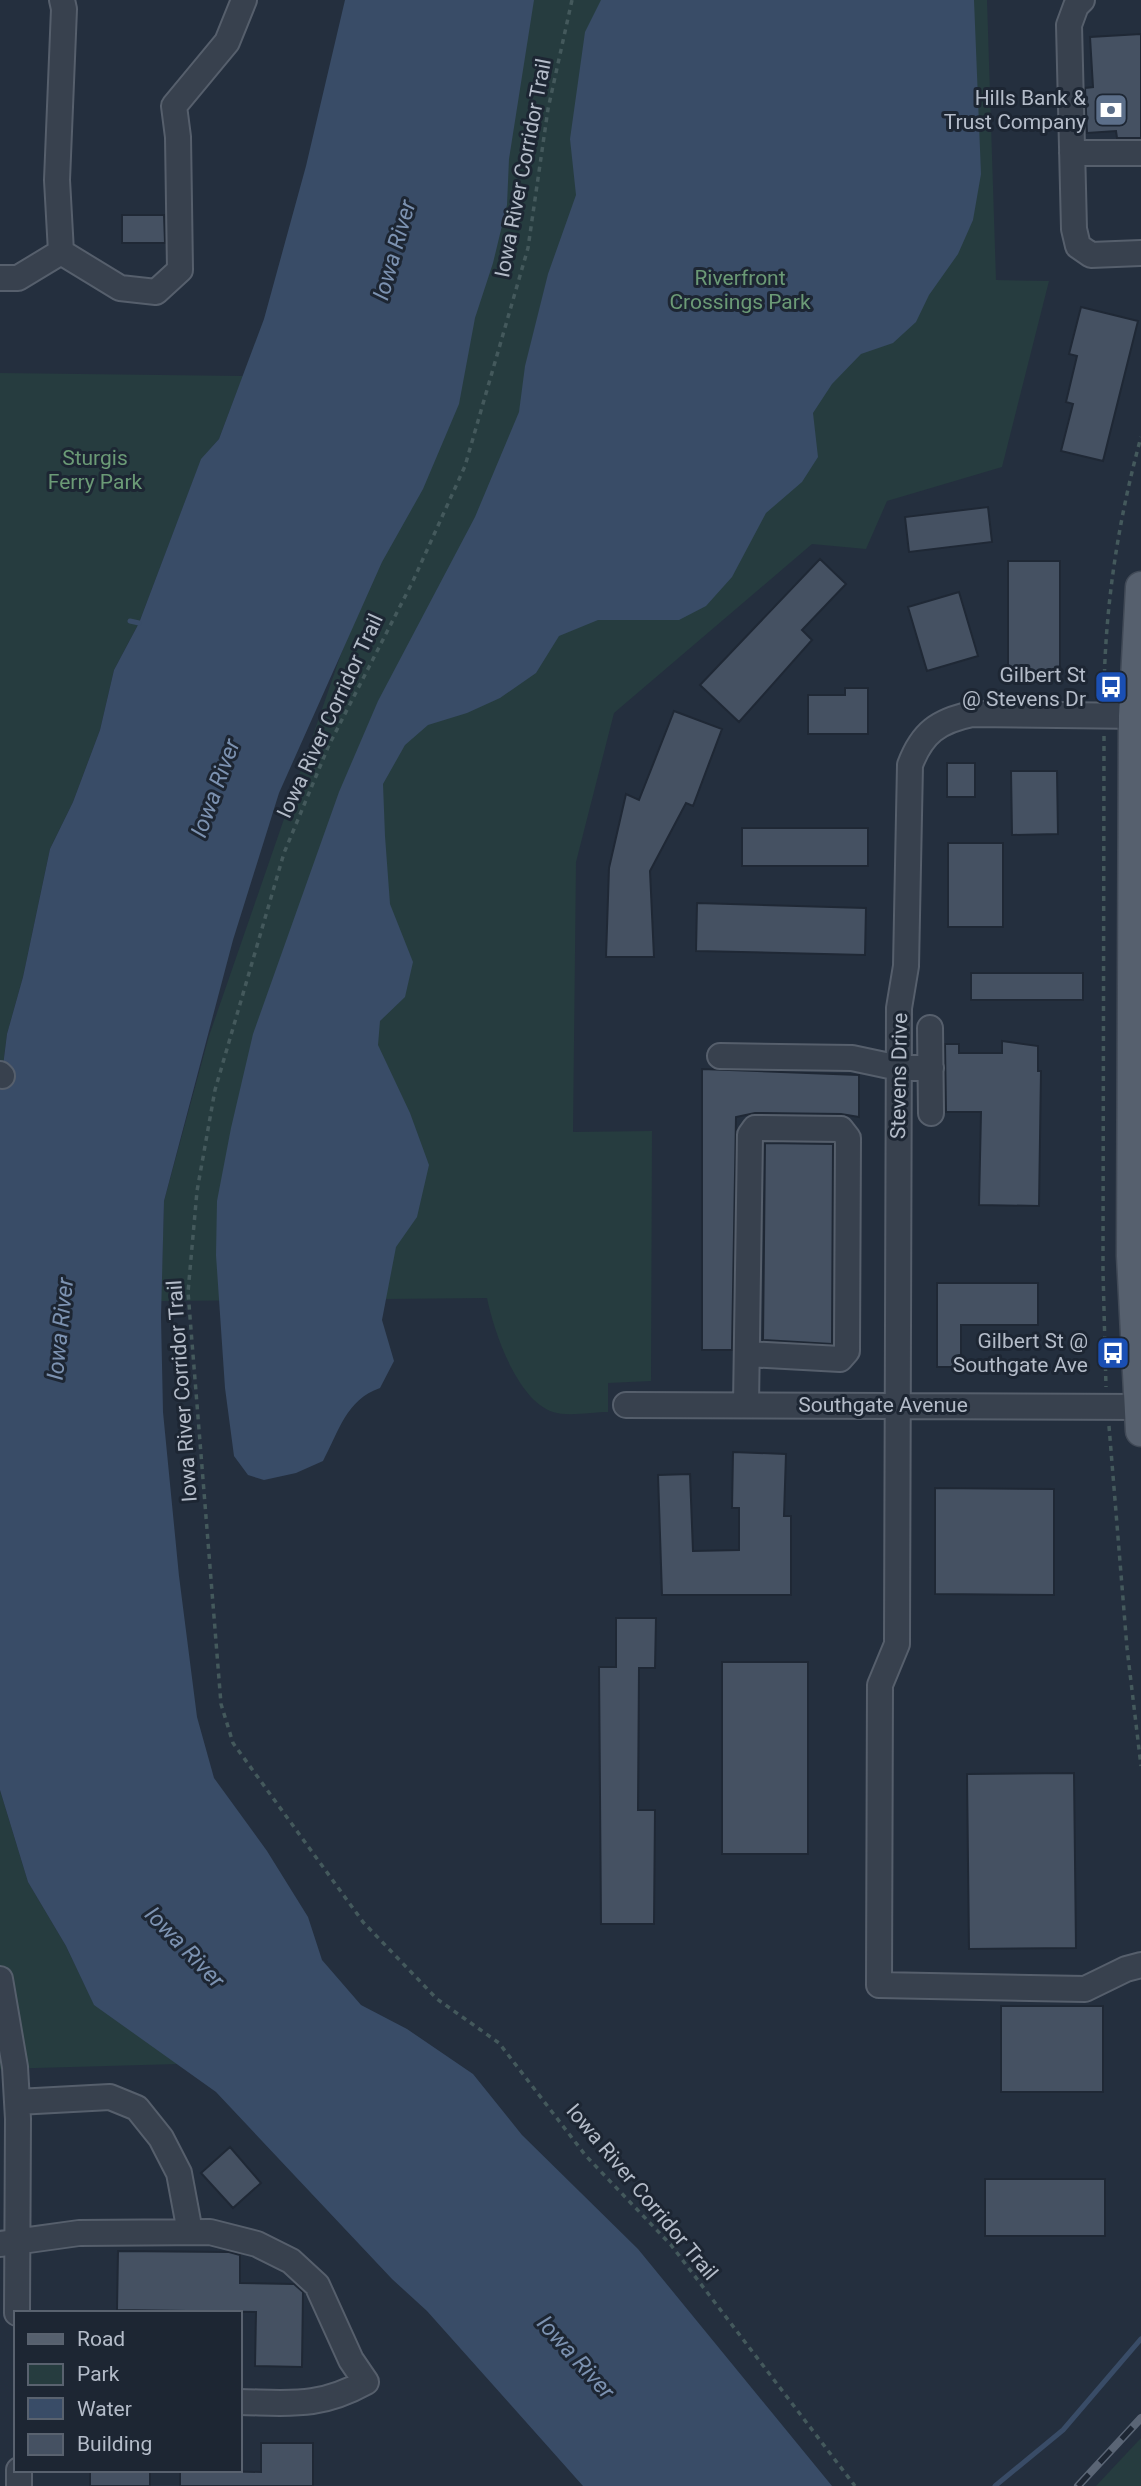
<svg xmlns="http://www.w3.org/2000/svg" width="1141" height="2486" viewBox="0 0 1141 2486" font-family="Roboto,sans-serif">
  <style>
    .green { fill: #263c3f }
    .water { fill: #394c67 }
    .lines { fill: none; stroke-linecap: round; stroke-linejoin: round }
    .stream { stroke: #394c67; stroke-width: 5 }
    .building { fill: #455162; stroke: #1f2835; stroke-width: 2 }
    .minor-casing { stroke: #565f6c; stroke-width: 28 }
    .major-casing { stroke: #414a57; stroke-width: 33 }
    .path { stroke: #44595c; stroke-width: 3.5; stroke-dasharray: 5 5; stroke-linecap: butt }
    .minor { stroke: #38414e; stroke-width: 24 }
    .major { stroke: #56606e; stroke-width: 30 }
    .rail-casing { stroke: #5a6575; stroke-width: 8 }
    .rail { stroke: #1d2633; stroke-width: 5; stroke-dasharray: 16; stroke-linecap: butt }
    .labels { text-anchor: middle; stroke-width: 6; stroke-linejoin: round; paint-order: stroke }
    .poi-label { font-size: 21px; fill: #b4bcc9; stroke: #1d2633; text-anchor: end }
    .street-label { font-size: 21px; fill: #b4bcc9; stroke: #1d2633 }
    .park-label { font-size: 21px; fill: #6b9a76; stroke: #1d2633 }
    .water-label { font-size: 23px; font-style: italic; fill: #7c92b1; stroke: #1d2633 }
  </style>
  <rect width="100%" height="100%" fill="#242f3e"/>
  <path class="green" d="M533,0H987L996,280L1049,281L1002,467L887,501L866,549L812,544L614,713L576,862L573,1132L652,1131L651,1381L608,1383V1412C592,1412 568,1417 553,1412C517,1400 494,1332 487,1298L161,1301L164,1201L209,1036L341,654L475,318Z
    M0,373L243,376L219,439L201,460L139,623L114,670L100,730L73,802L50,849L23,977L7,1034L0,1090Z
    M0,1790L28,1882L66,1946L94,2004L179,2064L0,2069Z
    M1141,2438V2486H1096Z"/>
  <path class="water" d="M345,0H534L509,159L507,205L493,263L475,318L459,404L423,489L382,562L279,793L233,940L164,1201L161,1317L163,1412L179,1576L197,1717L214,1778L267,1851L308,1917L322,1960L361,2005L407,2029L473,2074L522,2135L638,2249L832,2486H583L427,2311L392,2279L216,2092L94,2005L66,1946L28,1882L0,1790V1090L7,1034L23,977L50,849L73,802L100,730L114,670L139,623L201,459L219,439L264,319L306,166Z
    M601,0H974L981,174L973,220L958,254L929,295L916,322L893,343L861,354L832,384L813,413L818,457L802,482L766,513L732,577L706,606L679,620H598L559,636L536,673L500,698L467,713L428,725L405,745L383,784L385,836L390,904L413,962L405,997L380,1021L378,1045L410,1113L429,1165L417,1217L396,1247L382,1320L394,1361L380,1388C346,1400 339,1431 323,1461L296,1473L264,1480L248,1475L234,1456L225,1388L216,1255L217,1201L231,1128L253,1034L339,792L378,701L475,517L519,412L525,366L548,274L576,195L570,139L585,32Z"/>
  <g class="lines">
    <path class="stream" d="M130,621L139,623
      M995,2486L1063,2430L1141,2339"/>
  </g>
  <path class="building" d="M1141,34V138H1117L1116,131L1087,133L1085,88L1093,87L1090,37Z
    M122,215H164L165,243H122Z
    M1081,307L1138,321L1103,461L1061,451L1073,404L1066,402L1077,356L1069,354Z
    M988,507L992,542L909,552L905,517Z
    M820,559L846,584L802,630L812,640L739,722L700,685Z
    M1008,561H1060V676H1008Z
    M959,592L978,656L927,671L908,607Z
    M845,688H868V734H808V695H845Z
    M674,711L722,729L693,806L686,803L650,871L654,957H606L609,868L626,794L639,800Z
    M947,763H975V797H947Z
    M1011,771H1057L1058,834L1012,835Z
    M742,828H868V866H742Z
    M948,843H1003V927H948Z
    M697,903L866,908L865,955L696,951Z
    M971,973H1083V1000H971Z
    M1002,1041L1038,1046V1071H1041L1039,1206L979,1205L981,1112H946L945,1044H959V1053H1002Z
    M702,1069L859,1075V1117L841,1114L755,1113L736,1117L732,1350H702Z
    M765,1143L833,1144L832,1344L763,1340Z
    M937,1283H1038V1325H961V1367H937Z
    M733,1452L786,1454L784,1516H791V1595H662L658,1475L690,1474L693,1551L739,1550V1508H732Z
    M935,1488L1054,1489V1595L935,1594Z
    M616,1618H656L655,1668H639L638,1810H655L654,1924H601L599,1667H616Z
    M722,1662H808V1854H722Z
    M1074,1773L1076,1948L969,1949L967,1774Z
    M1001,2006H1103V2092H1001Z
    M230,2147L261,2183L233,2208L201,2173Z
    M985,2179H1105V2236H985Z
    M118,2251L229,2252L240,2255V2283L294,2284L303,2292L302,2367L255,2366L256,2312L117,2310Z
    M261,2443H313V2486H180V2470L261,2472Z
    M90,2470H150V2486H90Z"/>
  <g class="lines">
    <defs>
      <path id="minor" d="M62,0L64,9L57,180L61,252L120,288L156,292L180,270L178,137L174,106L227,42L244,0
        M1082,0L1076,6L1069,25L1074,229L1078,246L1091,255L1141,253
        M1072,153H1141
        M0,278H18L61,252
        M1141,716L972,714C938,721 922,733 910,765L906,966L899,1008L897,1644L880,1685L879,1985L1085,1989L1126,1969L1141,1965
        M930,1028L931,1113
        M720,1056L852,1058L899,1068H931
        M0,1074L2,1076
        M626,1405L1141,1407
        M746,1405L750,1135L755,1128L841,1129L848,1138L847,1351L840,1359L747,1354
        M0,1979L15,2067L18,2119L17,2313
        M17,2102L110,2097L137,2108L161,2138L179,2173L190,2232
        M0,2244L79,2233L210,2232L257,2244L291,2261L317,2285L351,2360L366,2382C319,2408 291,2403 240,2402
        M19,2486V2470"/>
      <path id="major" d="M1141,587L1134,716L1132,1256L1141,1431"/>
    </defs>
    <use href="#minor" class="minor-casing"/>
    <use href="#major" class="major-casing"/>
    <path class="path" d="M572,0L548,109L528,248L465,466L413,581L329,745L284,853L215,1090L197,1191L188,1292L221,1704L233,1743L363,1922L437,1999L499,2043L586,2156L671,2245L855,2486
      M1104,694C1105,606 1118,521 1141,437
      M1104,736L1103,1271L1106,1387
      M1109,1426L1127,1648L1141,1766"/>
    <use href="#minor" class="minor"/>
    <use href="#major" class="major"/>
    <defs>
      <path id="rail" d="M1078,2486L1141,2418"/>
    </defs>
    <use href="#rail" class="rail-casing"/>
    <use href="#rail" class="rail"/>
  </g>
  <defs>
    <symbol id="bank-square" viewBox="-11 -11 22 22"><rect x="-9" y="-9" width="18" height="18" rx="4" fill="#5c6f8a" stroke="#1d2633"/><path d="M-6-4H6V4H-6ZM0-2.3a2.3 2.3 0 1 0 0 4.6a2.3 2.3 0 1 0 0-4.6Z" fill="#fff"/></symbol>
    <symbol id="bus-square" viewBox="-11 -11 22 22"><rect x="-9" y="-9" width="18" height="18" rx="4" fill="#1a4fb4" stroke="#1d2633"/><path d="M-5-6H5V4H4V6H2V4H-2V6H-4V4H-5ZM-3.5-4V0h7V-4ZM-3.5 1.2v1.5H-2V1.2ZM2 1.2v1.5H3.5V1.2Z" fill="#fff"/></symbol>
  </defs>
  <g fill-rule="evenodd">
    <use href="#bank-square" x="1092" y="91" width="38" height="38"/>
    <use href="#bus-square" x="1092" y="668" width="38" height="38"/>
    <use href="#bus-square" x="1094" y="1334" width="38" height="38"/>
  </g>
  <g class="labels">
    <g class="poi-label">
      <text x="1086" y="105">Hills Bank &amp;<tspan x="1086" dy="24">Trust Company</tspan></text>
      <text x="1086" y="682">Gilbert St<tspan x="1086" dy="24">@ Stevens Dr</tspan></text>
      <text x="1088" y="1348">Gilbert St @<tspan x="1088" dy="24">Southgate Ave</tspan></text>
    </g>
    <g class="street-label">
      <text transform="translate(523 168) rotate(-79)" y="7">Iowa River Corridor Trail</text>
      <text transform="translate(330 716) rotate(-65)" y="7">Iowa River Corridor Trail</text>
      <text transform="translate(899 1076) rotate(-89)" y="7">Stevens Drive</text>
      <text transform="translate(182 1391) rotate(-94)" y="7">Iowa River Corridor Trail</text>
      <text x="883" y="1412">Southgate Avenue</text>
      <text transform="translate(642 2192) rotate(50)" y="7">Iowa River Corridor Trail</text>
    </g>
    <g class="park-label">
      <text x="740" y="285">Riverfront<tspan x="740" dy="24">Crossings Park</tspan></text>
      <text x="95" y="465">Sturgis<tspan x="95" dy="24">Ferry Park</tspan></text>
    </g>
    <g class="water-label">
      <text transform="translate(394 250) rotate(-74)" y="8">Iowa River</text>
      <text transform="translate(215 788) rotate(-70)" y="8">Iowa River</text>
      <text transform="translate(60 1329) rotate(-84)" y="8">Iowa River</text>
      <text transform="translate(185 1947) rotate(46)" y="8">Iowa River</text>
      <text transform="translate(576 2357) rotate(48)" y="8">Iowa River</text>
    </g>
  </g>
  <rect x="14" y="2311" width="228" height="161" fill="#1d2633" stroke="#59626f" stroke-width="2"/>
  <rect x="28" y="2334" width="35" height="10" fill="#56606e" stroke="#59626f" stroke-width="2"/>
  <text x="77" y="2346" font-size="21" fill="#b4bcc9">Road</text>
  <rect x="28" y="2364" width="35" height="21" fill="#263c3f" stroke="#59626f" stroke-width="2"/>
  <text x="77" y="2381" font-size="21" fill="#b4bcc9">Park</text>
  <rect x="28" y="2398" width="35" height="21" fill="#394c67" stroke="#59626f" stroke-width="2"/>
  <text x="77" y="2416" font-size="21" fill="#b4bcc9">Water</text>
  <rect x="28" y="2434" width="35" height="21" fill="#455162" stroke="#59626f" stroke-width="2"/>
  <text x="77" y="2451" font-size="21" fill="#b4bcc9">Building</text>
</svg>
